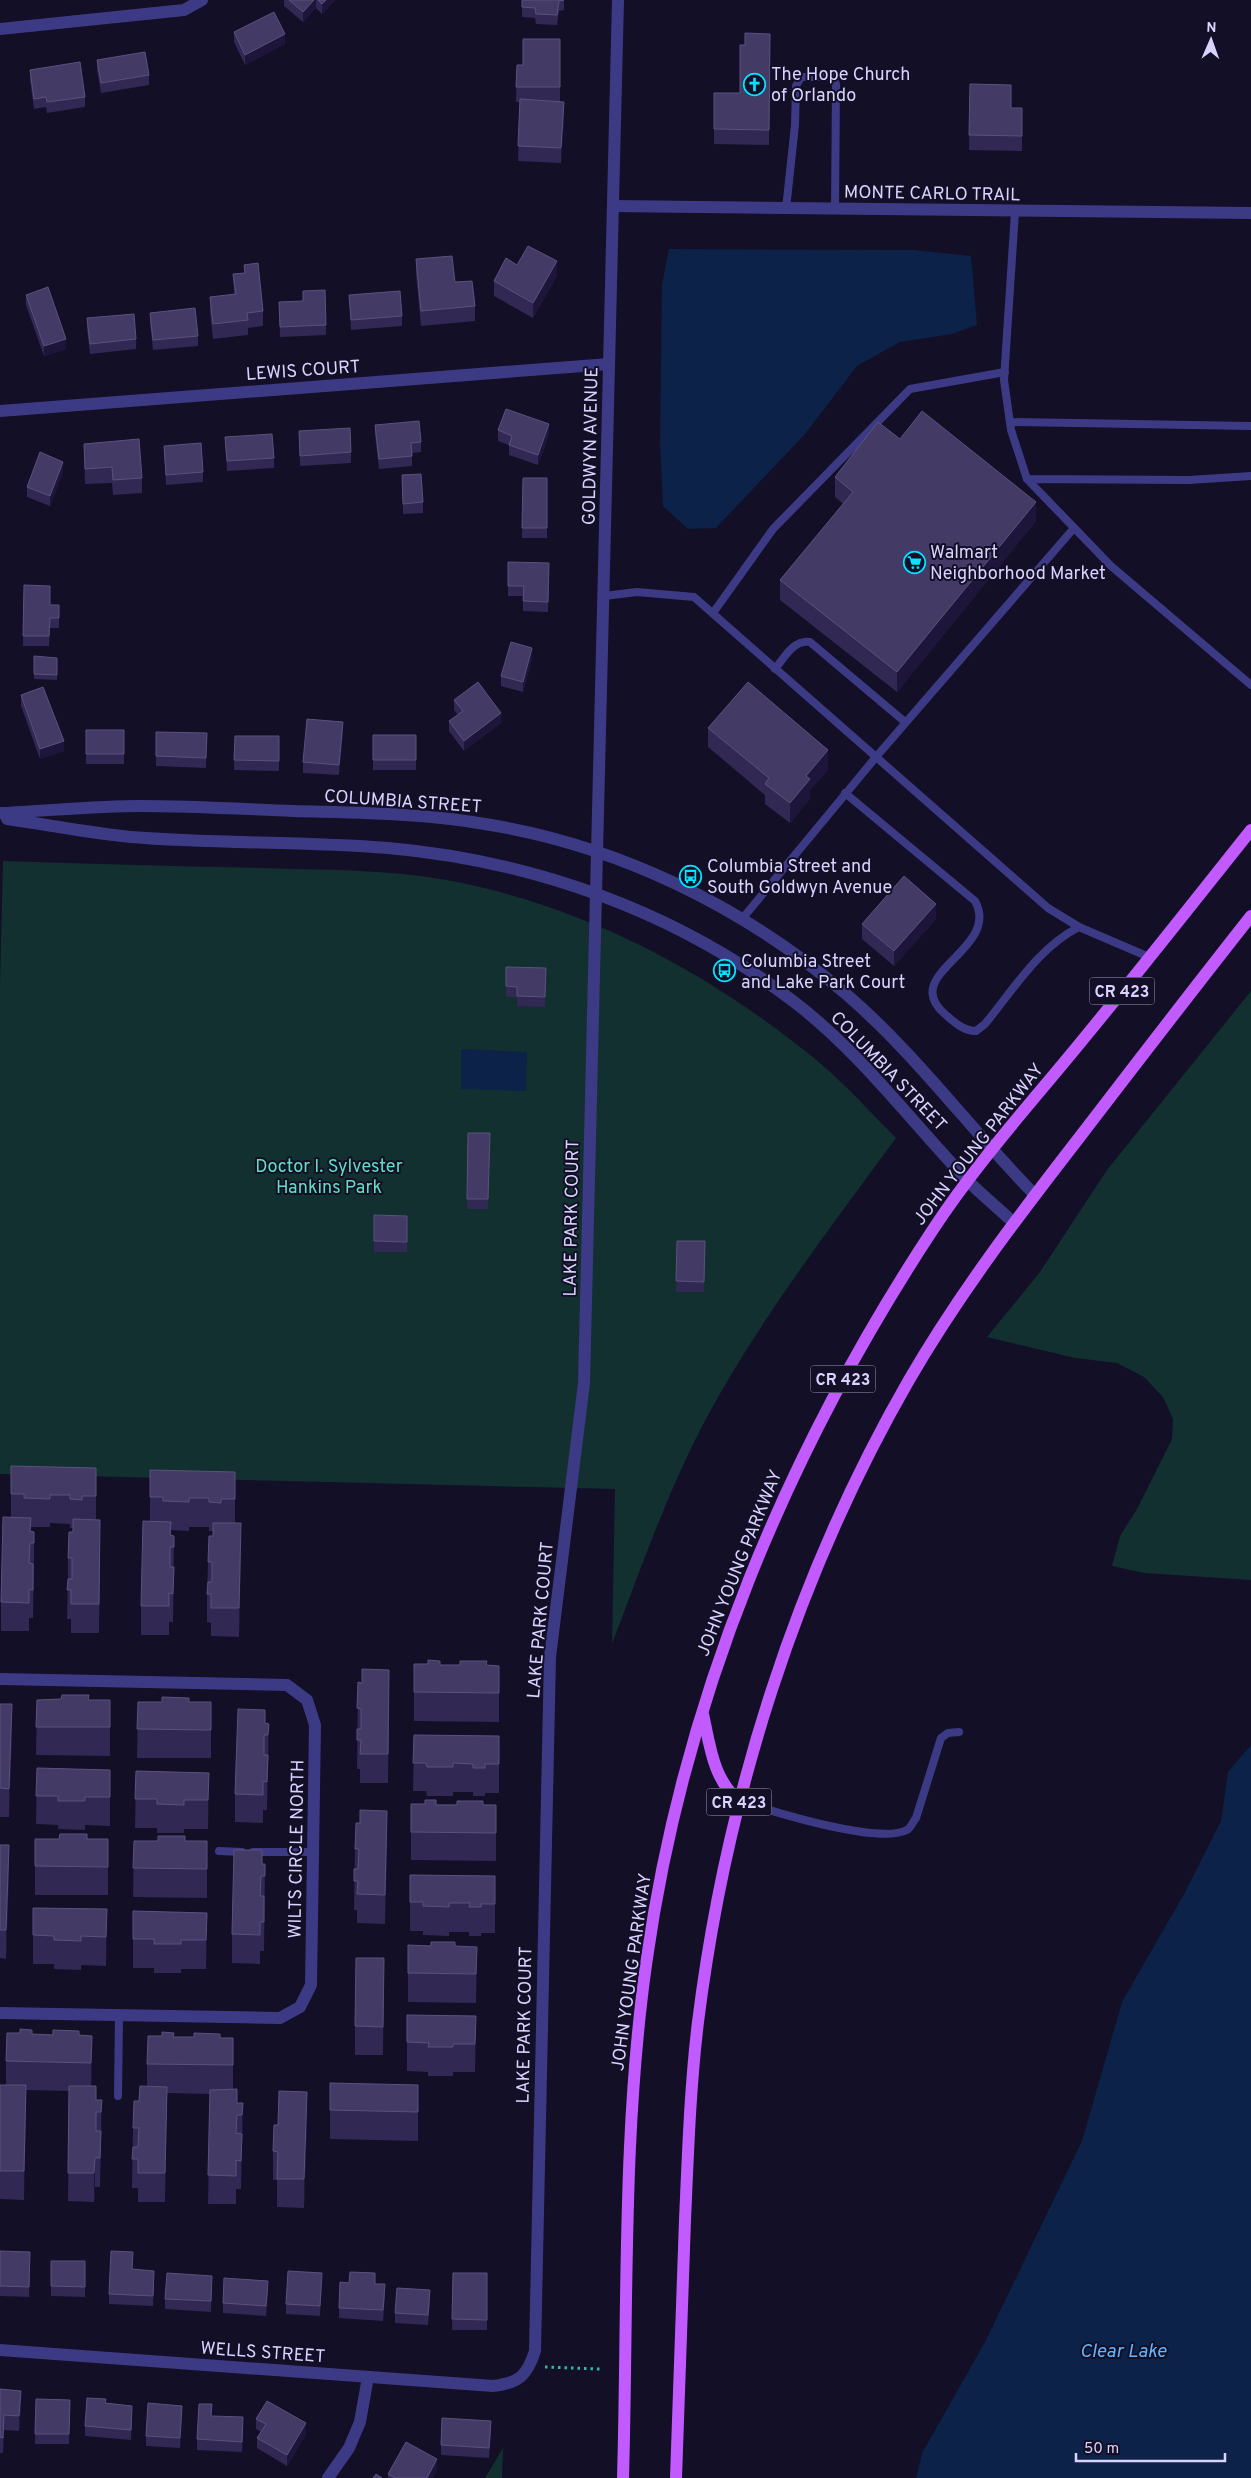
<svg xmlns="http://www.w3.org/2000/svg" width="1251" height="2478" viewBox="0 0 1251 2478" font-family="Overpass,sans-serif">
  <style>
    .green { fill: #12302f }
    .water { fill: #0c2248 }
    .lines { fill: none; stroke-linecap: round; stroke-linejoin: round }
    .path { stroke: #2fb8b0; stroke-width: 3; stroke-dasharray: 2.5 4; stroke-linecap: butt }
    .service { stroke: #3d3a85; stroke-width: 8 }
    .minor { stroke: #3d3a85; stroke-width: 12 }
    .tertiary { stroke: #3d3a85; stroke-width: 12 }
    .primary { stroke: #c25bff; stroke-width: 12 }
    .wall { fill: #312854 }
    .shaded-wall { fill: #1d163a }
    .building { fill: #433a66; stroke: #5a527e }
    .labels { text-anchor: middle; stroke-width: 4; stroke-linejoin: round; paint-order: stroke }
    .shield { fill: #130f26; stroke: #9e99be; stroke-width: 1 }
    .shield-label { font-size: 16px; font-weight: bold; fill: #d9d4ff }
    .poi-label { font-size: 18px; fill: #d9d4ff; stroke: #130f26; text-anchor: start }
    .street-label { font-size: 18px; fill: #d9d4ff; stroke: #130f26 }
    .park-label { font-size: 18px; fill: #5fe0c0; stroke: #130f26 }
    .water-label { font-size: 19px; font-style: italic; fill: #62b6ff; stroke: #130f26 }
  </style>
  <rect width="100%" height="100%" fill="#130f26"/>
  <path class="green" d="M3,861C89,864 176,866 262,868C323,870 386,869 447,880C586,906 711,973 820,1063C847,1086 871,1113 896,1138C830,1228 760,1319 707,1417C668,1490 641,1568 612,1644L615,1489L0,1474V984Z
    M1251,991V1580L1144,1573L1112,1566L1120,1536L1137,1509L1172,1439L1173,1419L1163,1397L1144,1377L1117,1363L1075,1358L987,1337L1040,1272L1107,1170Z
    M503,2448L502,2478H485Z"/>
  <path class="water" d="M669,249L914,250L971,256L977,325L952,334L900,342L857,366L805,434L716,528L688,529L663,506L660,444L662,284Z
    M461,1049L527,1052L526,1091L461,1089Z
    M1251,1745V2478H916L922,2453L985,2342L1082,2141L1122,2002L1184,1894L1221,1821L1228,1772Z"/>
  <g class="lines">
    <path class="path" d="M545,2367L600,2369"/>
    <path class="service" d="M786,209L795,125L796,86L801,77H833L836,84L835,210
      M1015,212L1004,380L1011,430L1027,479L1111,566L1251,685
      M1010,422L1251,426
      M1027,479L1189,480L1251,476
      M604,596L637,592L694,597L1048,908L1079,927L1149,957
      M713,613L773,529L910,389L1005,372
      M775,669C785,657 793,640 810,642L905,722
      M845,793L975,901C1002,950 896,974 946,1015C955,1023 964,1031 976,1031L985,1024C1013,990 1039,947 1079,927
      M742,919L876,757L1074,528
      M739,1801C772,1811 878,1845 907,1830C911,1827 913,1822 916,1818L941,1738L948,1733L959,1732
      M219,1851L242,1852
      M253,1852H313
      M118,2096L119,2016"/>
    <path class="minor" d="M0,29L184,10L202,0
      M613,206L1251,213
      M0,411L609,364
      M0,1679L287,1685L307,1700L315,1725L311,1985L300,2007L280,2018L0,2013
      M0,2350L493,2386C519,2383 527,2376 535,2351L550,1657L584,1383L596,893
      M328,2478L349,2448L360,2422L368,2377"/>
    <path class="tertiary" d="M0,813C47,811 94,806 140,806C191,806 242,809 293,811C357,813 422,813 485,824C618,845 744,907 846,994C916,1054 970,1129 1035,1195
      M7,819C49,825 90,833 131,837C216,844 303,841 388,848C534,861 675,911 793,1001C860,1052 909,1119 967,1180C982,1195 998,1208 1013,1222
      M596,893L618,0"/>
    <path class="primary" d="M703,1714C710,1746 713,1779 739,1801
      M623,2478C628,2304 622,2130 647,1958C684,1697 788,1450 932,1231C977,1162 1033,1101 1085,1037C1141,969 1196,899 1251,830
      M676,2478C679,2392 682,2306 685,2220C688,2154 690,2088 698,2022C726,1798 796,1576 909,1380C960,1292 1020,1214 1082,1134C1138,1061 1194,988 1251,916"/>
  </g>
  <path class="wall" d="M284,0H335L322,14L316,8L303,22L284,6Z
    M564,0V10L559,11L557,25L536,24L535,18L522,17V7Z
    M234,32L285,44L245,65L234,42Z
    M770,34L769,145L714,144V93H740L745,45Z
    M560,39V101L564,117L561,163L518,161L520,102H516L517,65H523Z
    M97,60L149,75V85L101,93L97,70Z
    M30,70L85,97V107L47,113L46,107L34,109L30,80Z
    M970,84L1011,108H1022V151L969,150Z
    M416,259L475,306V321L421,326L416,274Z
    M244,265L263,311V326L248,328V335L213,339L210,312V297L234,294L233,274L244,273Z
    M517,265L557,276L533,318L494,296V281Z
    M303,291L326,325V335L280,337L279,302L303,301Z
    M26,295L66,349L44,356L26,305Z
    M349,295L402,316V326L351,330Z
    M150,313L198,336V346L153,350L150,323Z
    M87,318L136,339V349L90,354L87,329Z
    M375,425L421,442V452L412,453V466L379,469L375,435Z
    M498,430L549,434L538,465L509,455V445L498,441Z
    M299,431L351,452V463L300,466Z
    M225,437L274,458V468L227,471Z
    M900,439L1036,521L897,692L780,600V580L843,504L835,497V477Z
    M84,444L142,478V493L113,495L112,483L85,484Z
    M164,446L203,472V482L166,485Z
    M63,472L50,506L27,497V487Z
    M402,475L423,502V513L403,514Z
    M523,478H547V538H522Z
    M508,562L549,563L548,612L523,611V596H508Z
    M24,585L50,605H59V628H50L49,646H23Z
    M34,656L57,658V680L34,679Z
    M532,659L523,692L501,686V676Z
    M21,695L64,751L40,759L21,706Z
    M454,700L501,723L464,751L449,731V721L458,715L454,710Z
    M708,728L828,770L810,790V799L790,823L765,804V795L708,747Z
    M86,730H124V764H86Z
    M343,732L339,775L303,773V762Z
    M207,733L206,768L156,766V756Z
    M373,735H416V770H373Z
    M235,736H279V771L234,770Z
    M936,919L894,966L862,939V924Z
    M506,967L546,968L545,1007L517,1006V997H506Z
    M468,1133H490L488,1209H467Z
    M374,1215L407,1216V1252H374Z
    M677,1241H705L704,1292H676Z
    M96,1468V1520L100,1548L99,1633H71V1619H67L68,1579V1558L73,1528H70V1524L50,1523V1527H31V1532H34V1560L33,1618H29V1631H1V1602L11,1518V1494Z
    M150,1470L235,1472V1523L241,1552L239,1637L211,1636V1623L207,1622V1594L209,1536H213V1531H209V1527H189V1531L171,1530V1535L174,1536L173,1622H169V1635H141V1606L150,1521Z
    M440,1665L499,1666V1722L414,1721V1692Z
    M358,1682L389,1699L388,1783H360V1769H357Z
    M37,1700H110V1756L36,1755Z
    M138,1702H211V1758H137Z
    M0,1704L12,1733L9,1817H0Z
    M265,1723L269,1724L267,1810H263V1823L235,1822V1794Z
    M414,1735L499,1736V1793H485V1796H473V1792H453V1796H427L426,1791H413Z
    M37,1768L110,1770V1826L85,1825V1830L58,1829V1825L36,1824Z
    M136,1771L209,1773L208,1829H184V1833H157V1828H135Z
    M411,1804L496,1805V1861L411,1860Z
    M35,1839H108V1895H35Z
    M387,1840L385,1924L357,1923V1910H354L355,1849Z
    M134,1841H207V1898L133,1897Z
    M0,1845L9,1874L6,1959L0,1958Z
    M262,1864H265L264,1951H260V1964L232,1963V1934Z
    M410,1875L495,1876V1933H481V1936H469V1932H449V1936L423,1935V1931H410Z
    M33,1908L107,1909L106,1966L81,1965V1970L54,1969V1964H33Z
    M133,1911L207,1913L206,1969H181V1973H154V1968H133Z
    M455,1946L477,1947L476,2003L408,2002V1973Z
    M384,1958L383,2055H355V2026Z
    M476,2016L475,2072H453V2076H428V2072L407,2071V2042Z
    M32,2034L79,2035L92,2064L91,2086L96,2100H102L100,2187H95L94,2202L68,2201L69,2091L26,2090L24,2200L0,2199V2085H6V2061Z
    M174,2037L233,2038V2089L237,2103H243L241,2189H236V2204H208L210,2094L167,2093L165,2202H138V2188H132L133,2128L139,2101L147,2086V2064Z
    M418,2085V2141L330,2139V2110Z
    M307,2120L304,2208L277,2207V2180H273V2151L278,2125Z
    M0,2251L30,2262L29,2297L0,2296Z
    M51,2261H85V2297L51,2296Z
    M133,2262L132,2269L154,2281L153,2306L109,2304V2294Z
    M453,2273H487V2330H452Z
    M322,2283L320,2316L286,2314V2304Z
    M375,2284L385,2295L383,2321L339,2318V2308Z
    M212,2286L211,2312L165,2309V2299Z
    M268,2291L266,2316L223,2313V2303Z
    M430,2300L428,2325L395,2323V2313Z
    M0,2389L21,2406L19,2431L4,2430L3,2453H0Z
    M36,2399L70,2400L69,2444H35Z
    M106,2403L132,2416L131,2440L85,2436V2426Z
    M182,2416L180,2448L146,2446V2436Z
    M212,2416L243,2427L242,2452L197,2450V2439Z
    M256,2419L306,2434L287,2466L257,2448V2438L261,2432L256,2429Z
    M491,2431L489,2458L441,2455V2445Z
    M437,2470L432,2478H388V2474Z"/>
  <path class="shaded-wall" d="M314,0H316V8L303,22V12Z
    M326,0H335L322,14V4Z
    M285,34V44L245,65V55Z
    M564,102V117L561,163V148Z
    M557,261V276L533,318V303Z
    M66,339V349L44,356V346Z
    M549,424V434L538,465V455Z
    M63,462V472L50,506V496Z
    M1036,502V521L897,692V672Z
    M532,648V659L523,692V682Z
    M501,713V723L464,751V741Z
    M343,722V732L339,775V765Z
    M64,741V751L40,759V749Z
    M828,750V770L810,790V799L790,823V803L806,776Z
    M936,904V919L894,966V951Z
    M241,1523V1552L239,1637V1608Z
    M174,1567V1596L173,1622V1594Z
    M12,1704V1733L9,1817V1789Z
    M269,1724V1752L268,1764V1735Z
    M268,1755V1784L267,1810V1782Z
    M209,1773V1802L208,1829V1800Z
    M387,1811V1840L385,1924V1895Z
    M9,1845V1874L6,1959V1930Z
    M107,1909V1938L106,1966V1937Z
    M207,1913V1942L206,1969V1940Z
    M92,2036V2064L91,2092V2063Z
    M26,2085V2114L24,2200V2171Z
    M167,2087V2115L165,2202V2173Z
    M307,2092V2120L304,2208V2179Z
    M102,2100V2129L101,2141V2112Z
    M243,2103V2131L242,2144V2115Z
    M95,2158V2187L94,2202V2173Z
    M322,2273V2283L320,2316V2306Z
    M21,2391V2406L19,2431V2416Z
    M182,2406V2416L180,2448V2438Z
    M4,2415V2430L3,2453V2438Z
    M306,2423V2434L287,2466V2455Z
    M437,2459V2470L432,2478H427Z"/>
  <path class="building" d="M289,0H314L303,12Z
    M318,0H326L322,4Z
    M522,0H564L559,1L557,15L536,14L535,8L522,7Z
    M274,12L285,34L245,55L234,32Z
    M745,33L770,34L769,130L714,129V93H740V45H745Z
    M523,39H560V87H516L517,65H523Z
    M145,52L149,75L101,83L97,60Z
    M80,62L85,97L47,102L46,97L34,99L30,70Z
    M970,84L1011,85V108H1022V136L969,135Z
    M520,99L564,102L561,148L518,146Z
    M528,246L557,261L533,303L494,281L506,258L517,265Z
    M452,256L455,282L472,281L475,306L421,311L416,259Z
    M258,263L263,311L247,313L248,320L213,324L210,297L236,294L233,274L245,273L244,265Z
    M48,287L66,339L44,346L26,295Z
    M325,290L326,325L280,327L279,302L303,301V291Z
    M400,291L402,316L351,320L349,295Z
    M195,308L198,336L153,340L150,313Z
    M134,314L136,339L90,344L87,318Z
    M506,409L549,424L538,455L509,445L512,436L498,430Z
    M922,411L1036,502L897,672L780,580L853,492L835,477L878,422L900,439Z
    M419,421L421,442L411,443L412,456L379,459L375,425Z
    M350,428L351,452L300,456L299,431Z
    M272,434L274,458L227,461L225,437Z
    M139,439L142,478L113,480L112,467L85,469L84,444Z
    M201,443L203,472L166,475L164,446Z
    M40,452L63,462L50,496L27,487Z
    M421,474L423,502L403,504L402,475Z
    M523,478H547V528H522Z
    M508,562L549,563L548,602L523,601L524,586H508Z
    M24,585L50,586V605H59V618H50L49,636H23Z
    M511,642L532,648L523,682L501,676Z
    M34,656L57,658V675L34,674Z
    M478,682L501,713L464,741L449,721L463,711L454,700Z
    M748,682L828,750L806,776L810,779L790,803L765,784L769,778L708,728Z
    M43,687L64,741L40,749L21,695Z
    M307,719L343,722L339,765L303,762Z
    M86,730H124V754H86Z
    M156,732L207,733L206,758L156,756Z
    M373,735H416V760H373Z
    M235,736H279V761L234,760Z
    M904,876L936,904L894,951L862,924Z
    M506,967L546,968L545,997L517,996V987L506,986Z
    M468,1133H490L488,1199H467Z
    M374,1215L407,1216V1242L374,1241Z
    M677,1241H705L704,1282L676,1281Z
    M11,1466L96,1468V1496H82V1500L70,1499V1495H50V1499L24,1498V1494H11Z
    M150,1470L235,1472V1499H221V1503L209,1502V1498H189V1502L163,1501V1497H150Z
    M3,1517L31,1518L30,1531L34,1532V1543H30L29,1563L33,1564V1590L29,1589V1603L1,1602Z
    M73,1519L100,1520L99,1604H71V1590H67L68,1579H72V1558H68L69,1532H73Z
    M143,1521L171,1522L170,1535L174,1536V1547H170V1567H174L173,1594L169,1593V1606H141Z
    M213,1523H241L239,1608H211V1594H207L208,1582H212V1562H208L209,1536H213Z
    M428,1660L440,1661V1665H460V1661H487L486,1665L499,1666V1693L414,1692V1664H428Z
    M362,1669L389,1670L388,1754H360L361,1740H357V1729H361V1709L357,1708L358,1682L362,1683Z
    M62,1695H89L88,1700H110V1727H36L37,1700L61,1699Z
    M162,1697L189,1698V1702H211V1730L137,1729L138,1702H162Z
    M0,1704H12L9,1789L0,1788Z
    M238,1709L265,1710V1723L269,1724L268,1735H264V1755H268L267,1782L263,1781V1795L235,1794Z
    M414,1735L499,1736V1764H485V1768H473V1764L453,1763V1767H427L426,1763H413Z
    M37,1768L110,1770V1797H85V1801H58V1796H36Z
    M136,1771L209,1773L208,1800H184V1805L157,1804V1799H135Z
    M425,1800H436V1805H457V1801H483V1805H496V1833L411,1832V1804H425Z
    M360,1810L387,1811L385,1895L357,1894L358,1881H354V1869H358L359,1849H355L356,1823H360Z
    M60,1834H87V1839H108V1867L35,1866V1839H59Z
    M158,1836H185V1841H207V1869L133,1868L134,1841H158Z
    M0,1845H9L6,1930H0Z
    M234,1850H262V1864H265V1876H261L260,1896H264V1922H260V1935L232,1934Z
    M410,1875L495,1876V1904H481V1907H469L470,1903H449V1907L423,1906V1902H410Z
    M33,1908L107,1909L106,1937L81,1936V1941L54,1940V1936L33,1935Z
    M133,1911L207,1913L206,1940H181V1944H154V1939H133Z
    M431,1942H455V1946L477,1947L476,1974L408,1973V1945L431,1946Z
    M356,1958H384L383,2027L355,2026Z
    M407,2015L476,2016L475,2044H453V2047H428L429,2043L407,2042Z
    M20,2029L32,2030V2034L53,2035V2030L79,2031V2035L92,2036L91,2063L6,2061L7,2033H20Z
    M162,2032L174,2033L173,2037H194V2033L220,2034V2038H233V2065L147,2064L148,2036H162Z
    M330,2083L418,2085V2112L330,2110Z
    M0,2085H26L24,2171H0Z
    M69,2086H96V2100H102L101,2112H96V2131H101L100,2158H95L94,2173H68Z
    M140,2086L167,2087L165,2173H138V2159H132L133,2147H138L139,2128H133L134,2101H139Z
    M237,2089V2103H243L242,2115H237L236,2133L242,2134L241,2161L236,2160V2176L208,2175L210,2090Z
    M279,2091L307,2092L304,2179H277L278,2152L273,2151L274,2125H278Z
    M0,2251L30,2252L29,2287L0,2286Z
    M111,2251L133,2252L132,2269L154,2271L153,2296L109,2294Z
    M51,2261H85V2287L51,2286Z
    M288,2271L322,2273L320,2306L286,2304Z
    M350,2272L375,2273V2284H385L383,2310L339,2308L340,2282L349,2283Z
    M167,2273L212,2276L211,2301L165,2299Z
    M453,2273H487V2320L452,2319Z
    M224,2278L268,2281L266,2306L223,2303Z
    M397,2288L430,2290L428,2315L395,2313Z
    M0,2389L21,2391L19,2416L4,2415L3,2438L0,2437Z
    M87,2398L106,2399L105,2403L132,2406L131,2430L85,2426Z
    M36,2399L70,2400L69,2434H35Z
    M267,2401L306,2423L287,2455L257,2438L266,2424L256,2419Z
    M148,2403L182,2406L180,2438L146,2436Z
    M199,2404H212L211,2416L243,2417L242,2442L197,2439Z
    M442,2418L491,2421L489,2448L441,2445Z
    M406,2442L437,2459L427,2478H395L388,2474Z
    M376,2474L382,2478H373Z"/>
  <defs>
    <symbol id="church-ring" viewBox="-11 -11 22 22"><circle r="9.5" fill="#130f26" stroke="#00e5ff" stroke-width="1.5"/><path d="M-1.2-6h2.4v3.5h3.3v2.4h-3.3V6h-2.4V-.1h-3.3v-2.4h3.3Z" fill="#00e5ff"/></symbol>
    <symbol id="supermarket-ring" viewBox="-11 -11 22 22"><circle r="9.5" fill="#130f26" stroke="#00e5ff" stroke-width="1.5"/><path d="M-6-5.5h2.5l.6 2H6L4.5 2H-2.5L-4.4-4H-6ZM-1.5 3.2a1.3 1.3 0 1 0 .1 0ZM3 3.2a1.3 1.3 0 1 0 .1 0Z" fill="#00e5ff"/></symbol>
    <symbol id="bus-ring" viewBox="-11 -11 22 22"><circle r="9.5" fill="#130f26" stroke="#00e5ff" stroke-width="1.5"/><path d="M-5-6H5V4H4V6H2V4H-2V6H-4V4H-5ZM-3.5-4V0h7V-4ZM-3.5 1.2v1.5H-2V1.2ZM2 1.2v1.5H3.5V1.2Z" fill="#00e5ff"/></symbol>
  </defs>
  <g fill-rule="evenodd">
    <use href="#church-ring" x="742" y="72" width="25" height="25"/>
    <use href="#supermarket-ring" x="902" y="550" width="25" height="25"/>
    <use href="#bus-ring" x="678" y="864" width="25" height="25"/>
    <use href="#bus-ring" x="712" y="958" width="25" height="25"/>
  </g>
  <g class="labels">
    <g class="shield">
      <rect x="1089.5" y="977.5" width="65" height="27" rx="4"/>
      <rect x="810.5" y="1365.5" width="65" height="27" rx="4"/>
      <rect x="706.5" y="1788.5" width="65" height="27" rx="4"/>
    </g>
    <g class="shield-label">
      <text x="1122" y="997">CR 423</text>
      <text x="843" y="1385">CR 423</text>
      <text x="739" y="1808">CR 423</text>
    </g>
    <g class="poi-label">
      <text x="771" y="80">The Hope Church<tspan x="771" dy="21">of Orlando</tspan></text>
      <text x="930" y="558">Walmart<tspan x="930" dy="21">Neighborhood Market</tspan></text>
      <text x="707" y="872">Columbia Street and<tspan x="707" dy="21">South Goldwyn Avenue</tspan></text>
      <text x="741" y="967">Columbia Street<tspan x="741" dy="21">and Lake Park Court</tspan></text>
    </g>
    <g class="street-label">
      <text transform="translate(932 193) rotate(1)" y="6">MONTE CARLO TRAIL</text>
      <text transform="translate(303 370) rotate(-4)" y="6">LEWIS COURT</text>
      <text transform="translate(590 446) rotate(-89)" y="6">GOLDWYN AVENUE</text>
      <text transform="translate(403 801) rotate(4)" y="6">COLUMBIA STREET</text>
      <text transform="translate(889 1071) rotate(46)" y="6">COLUMBIA STREET</text>
      <text transform="translate(978 1144) rotate(-52)" y="6">JOHN YOUNG PARKWAY</text>
      <text transform="translate(571 1218) rotate(-89)" y="6">LAKE PARK COURT</text>
      <text transform="translate(739 1563) rotate(-68)" y="6">JOHN YOUNG PARKWAY</text>
      <text transform="translate(540 1620) rotate(-85)" y="6">LAKE PARK COURT</text>
      <text transform="translate(296 1849) rotate(-89)" y="6">WILTS CIRCLE NORTH</text>
      <text transform="translate(631 1972) rotate(-82)" y="6">JOHN YOUNG PARKWAY</text>
      <text transform="translate(524 2025) rotate(-89)" y="6">LAKE PARK COURT</text>
      <text transform="translate(263 2352) rotate(4)" y="6">WELLS STREET</text>
    </g>
    <g class="park-label">
      <text x="329" y="1172">Doctor I. Sylvester<tspan x="329" dy="21">Hankins Park</tspan></text>
    </g>
    <g class="water-label">
      <text x="1123" y="2357">Clear Lake</text>
    </g>
  </g>
  <g transform="translate(1211 40) rotate(2)" stroke="#130f26" stroke-width="4" paint-order="stroke">
  <path d="M0-4L9 19L0 12L-9 19Z" fill="#d9d4ff"/>
  <text y="-8" font-size="14" font-weight="bold" text-anchor="middle" fill="#d9d4ff">N</text>
  </g>
  <path d="M1076 2453v8h149v-8" fill="none" stroke="#d9d4ff" stroke-width="2.5"/>
  <text x="1084" y="2453" font-size="15" fill="#d9d4ff" stroke="#130f26" stroke-width="4" paint-order="stroke">50 m</text>
</svg>
